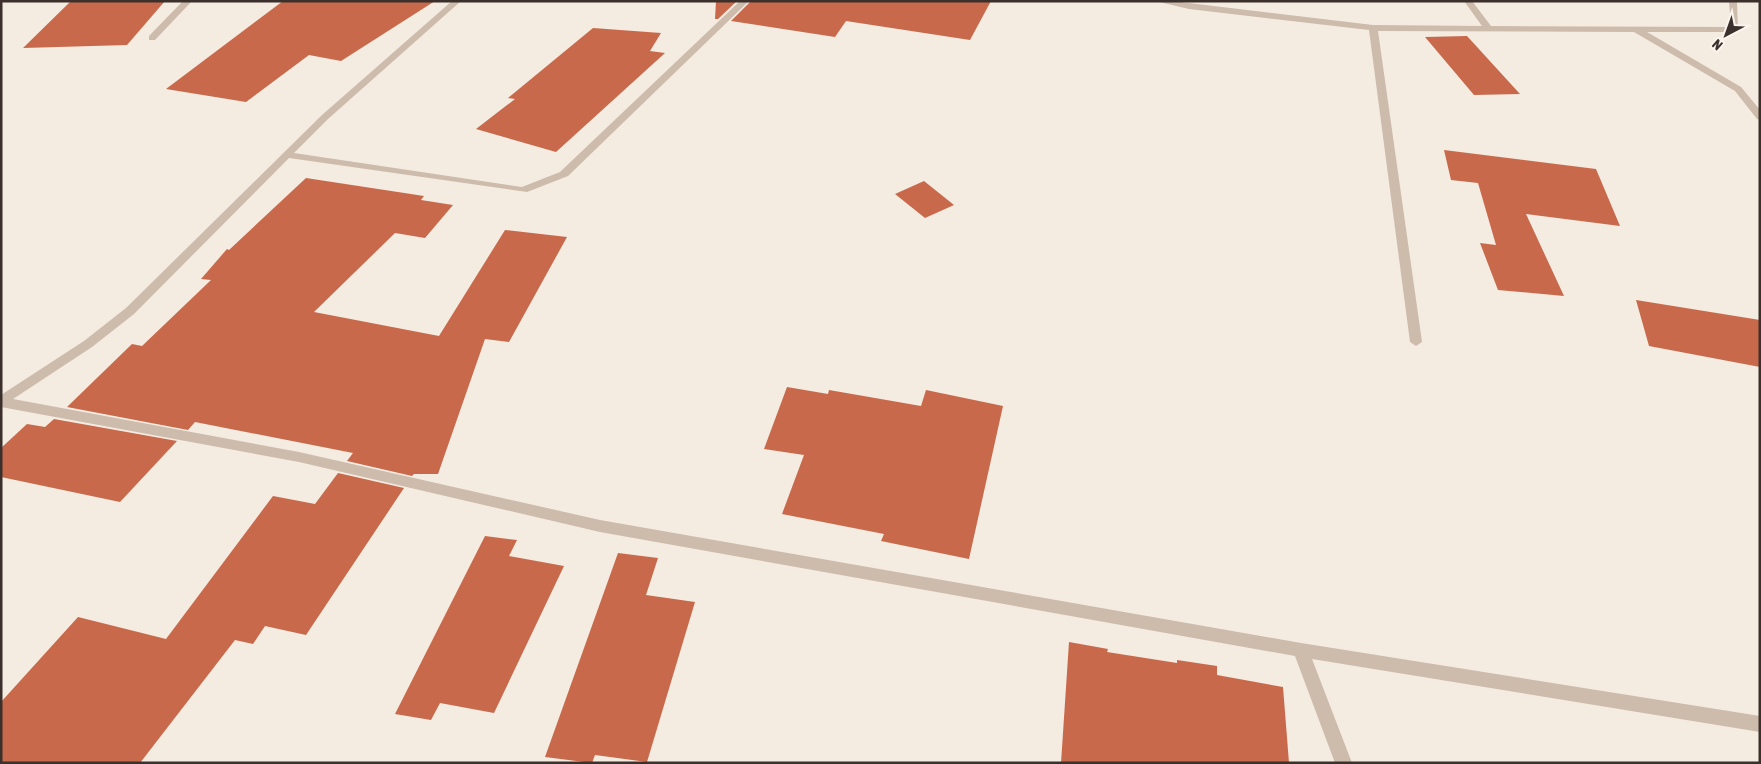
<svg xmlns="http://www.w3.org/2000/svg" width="1761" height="764" viewBox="0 0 1761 764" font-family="'Asap Condensed',sans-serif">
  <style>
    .building { fill: #c8694b }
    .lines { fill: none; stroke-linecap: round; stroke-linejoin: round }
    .service { fill: #cdbbac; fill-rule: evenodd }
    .minor { fill: #cdbbac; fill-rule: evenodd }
  </style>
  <rect width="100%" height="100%" fill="#f4ebe1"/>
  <path class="building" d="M71,1H165L127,45L23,48Z
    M283,1H435L341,61L309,55L246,102L166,89Z
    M716,1H737L718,19H715Z
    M751,1H991L970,40L846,21L835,37L731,21Z
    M593,28L661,33L650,51L665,53L556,152L476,129L515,99L508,98Z
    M1467,36L1520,94L1474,95L1425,37Z
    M1444,150L1596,169L1620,226L1526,214L1564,296L1498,290L1480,243L1496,245L1478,183L1451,180Z
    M306,178L424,196L421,200L453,205L425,238L395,233L314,312L439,336L505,230L567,237L509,342L485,339L438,474H414L412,476L347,461L353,453L195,422L188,430L67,407L132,344L142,346L211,280L201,279L227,249L229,250Z
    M924,181L954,205L925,218L895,194Z
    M1636,300L1760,320V367L1649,346Z
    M787,387L828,394L829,390L921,406L926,390L1003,406L969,559L881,541L884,534L782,514L804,455L764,449Z
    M54,419L177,441L120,502L1,477V448L27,424L45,427Z
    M338,473L404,488L306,635L265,626L253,644L235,640L140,763H1V702L78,617L166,639L273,496L315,504Z
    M485,536L517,540L509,556L564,566L494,713L440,703L431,720L395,714Z
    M618,553L658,558L646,595L695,602L647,762L595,755L592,763L545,757Z
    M1069,642L1108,649L1107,652L1177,663V660L1217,666V675L1283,687L1289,763H1061Z"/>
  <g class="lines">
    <path class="service" d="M183,1H192L155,40H149V36Z"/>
    <path class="minor" d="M452,1H461L328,119L294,153L522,187L560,172L740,1H749L568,176L527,192L289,158L134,314L92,347L13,399L299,452L600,520L1301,643L1760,716V732L1312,659L1352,763H1335L1295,656L600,532L299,462L1,407V395L84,341L126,308L322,115Z
      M1155,1H1172L1373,25L1482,26L1464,1H1472L1491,26L1731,27L1729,1H1737L1738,32H1647L1741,87L1760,110V120L1757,119L1735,91L1634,32L1378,31L1422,342L1416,346L1410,342L1369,30L1189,9Z"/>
  </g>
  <rect width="1761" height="764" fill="none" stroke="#3b302b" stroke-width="5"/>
  <g transform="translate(1726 35) rotate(221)" stroke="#fbf5ee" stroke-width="4" paint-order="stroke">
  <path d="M0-4L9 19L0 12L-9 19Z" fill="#3b302b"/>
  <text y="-8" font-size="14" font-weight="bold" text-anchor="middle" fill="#3b302b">N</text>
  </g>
</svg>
